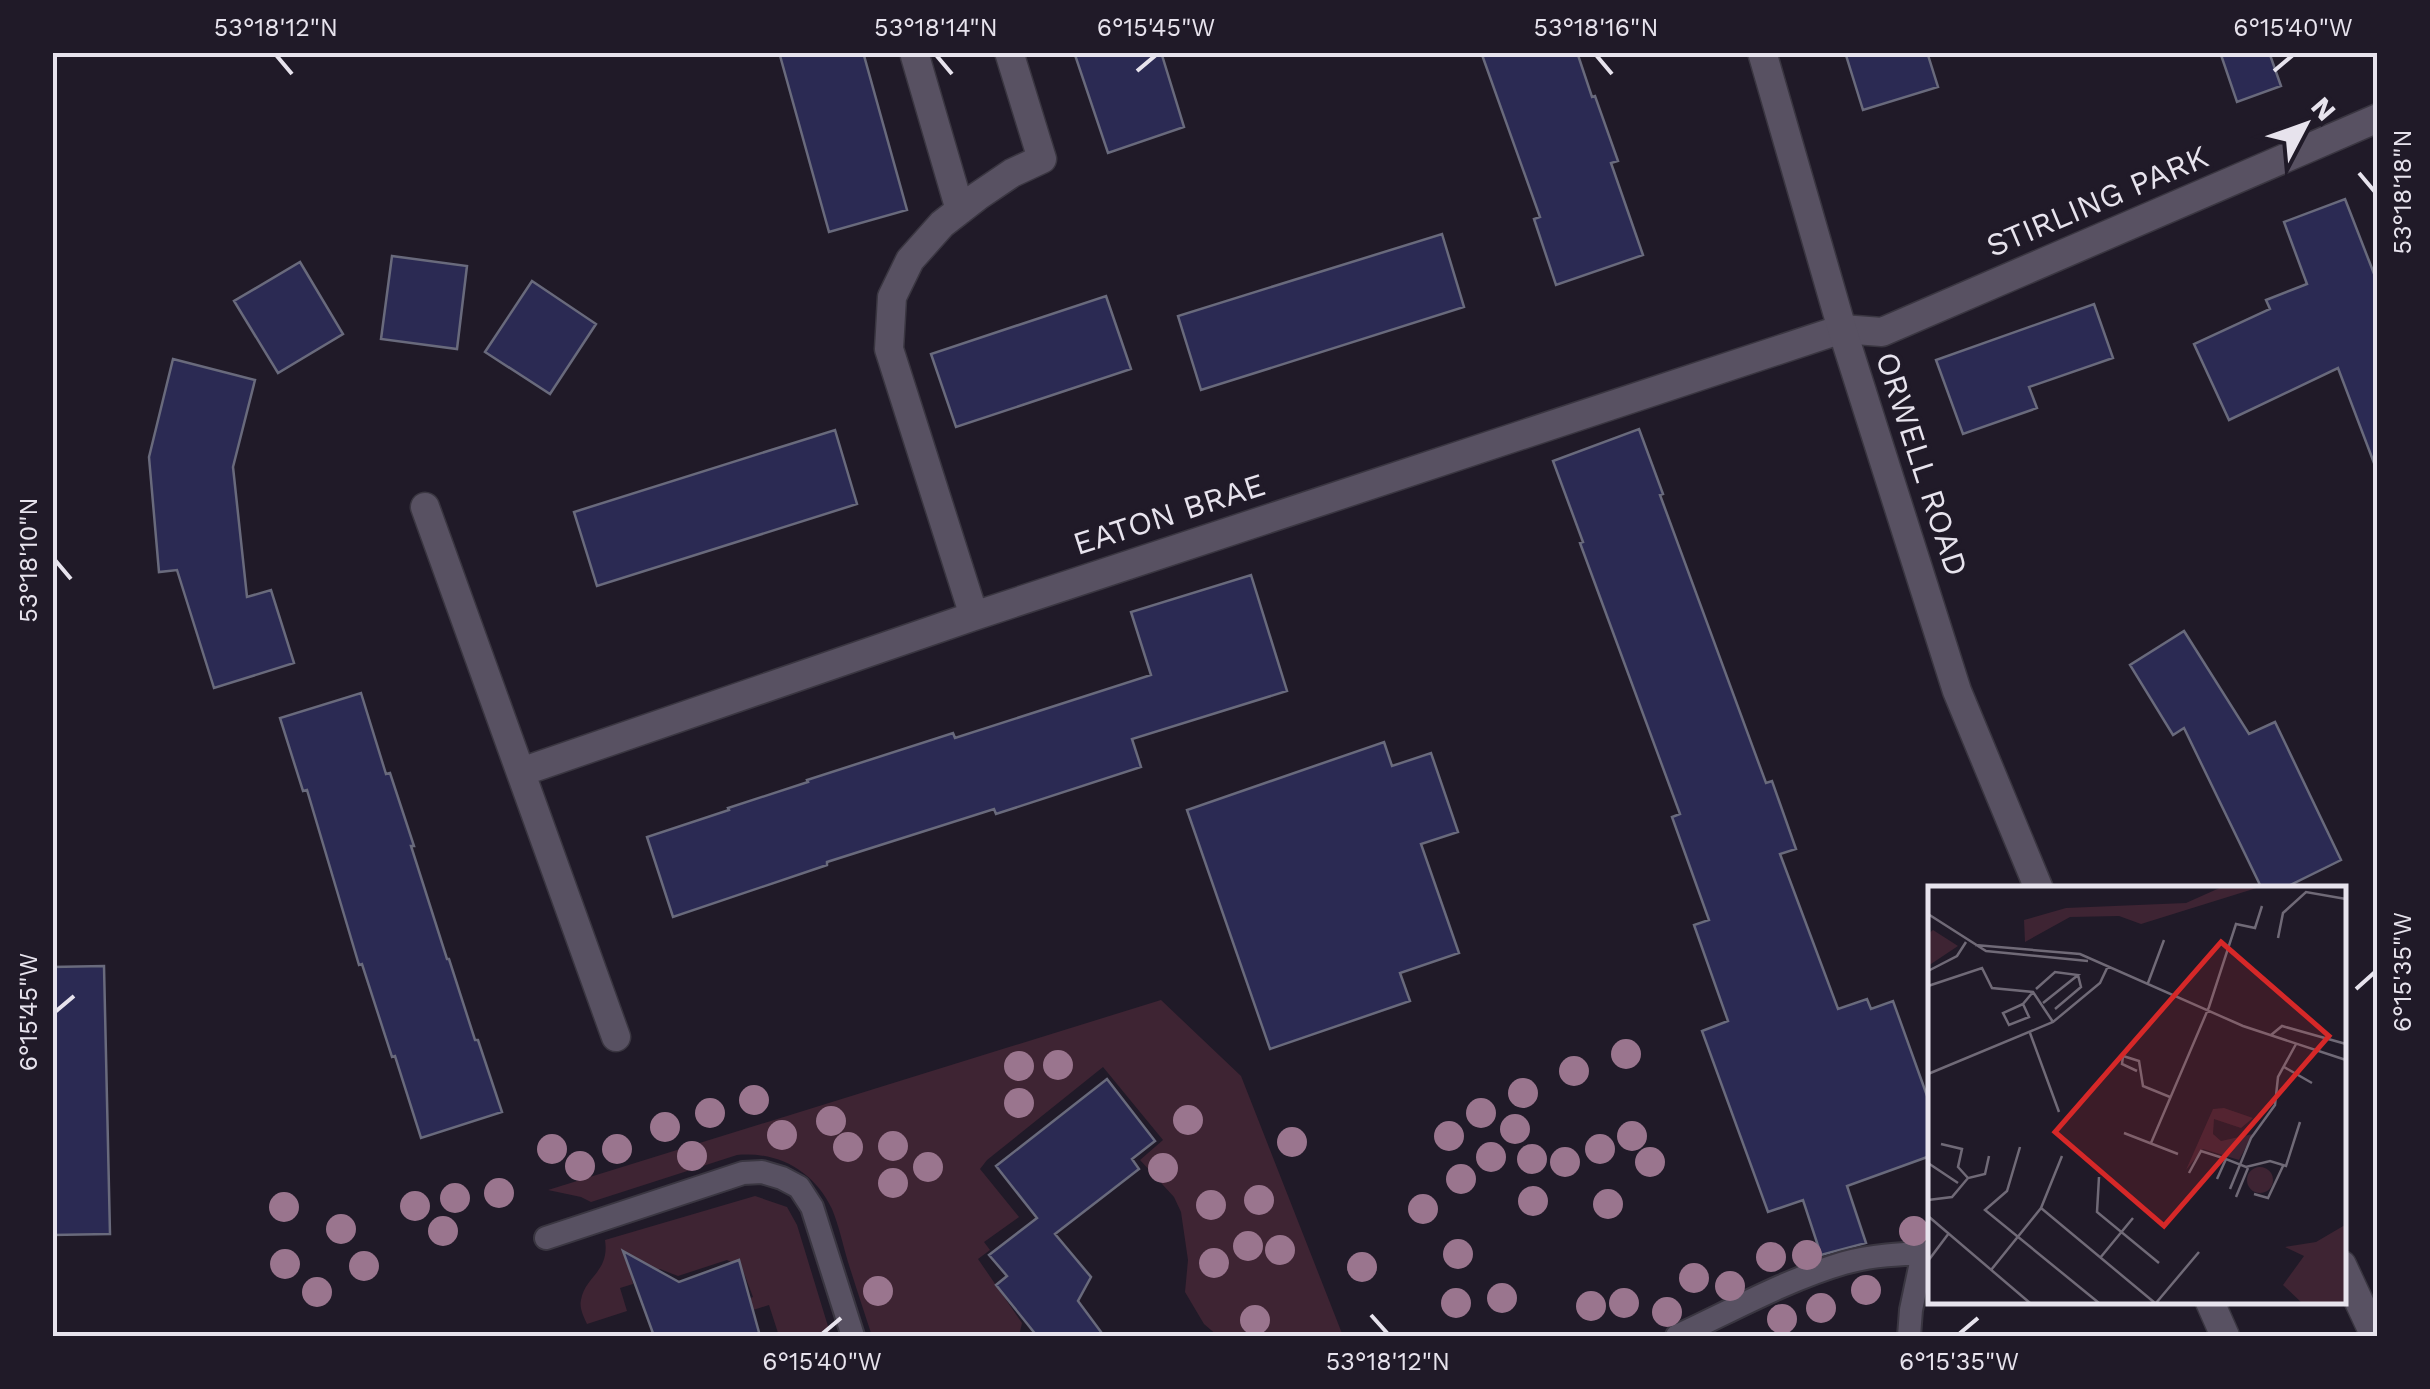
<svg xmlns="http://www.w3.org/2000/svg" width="2430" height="1389" viewBox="0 0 2430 1389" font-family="'Work Sans',sans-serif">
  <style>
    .green { fill: #3e2433 }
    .building { fill: #2b2a53; stroke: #696a7c; stroke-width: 2.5 }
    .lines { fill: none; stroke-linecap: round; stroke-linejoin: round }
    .service-casing { stroke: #3a3641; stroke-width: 26 }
    .minor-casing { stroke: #3a3641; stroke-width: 31 }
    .tertiary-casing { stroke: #3a3641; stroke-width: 31 }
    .service { stroke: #585162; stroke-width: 22 }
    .minor { stroke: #585162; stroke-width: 28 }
    .tertiary { stroke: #585162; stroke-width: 28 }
    .tree { fill: #9a758e }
    .ticks { fill: none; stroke: #e7e3ed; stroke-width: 4 }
    .labels { text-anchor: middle; stroke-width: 8; stroke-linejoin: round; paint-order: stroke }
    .street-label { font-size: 32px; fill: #e7e3ed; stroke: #201a28 }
    .inset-road { fill: none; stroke: #706a77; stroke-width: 2.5 }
    .view { fill: #d62828; fill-opacity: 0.15; stroke: #d62828; stroke-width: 5 }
    .inset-edge { fill: none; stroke: #e7e3ed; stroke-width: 5 }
    .neatline { fill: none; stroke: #e7e3ed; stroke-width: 4 }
    .ticks-label { font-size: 25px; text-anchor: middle; fill: #e7e3ed }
  </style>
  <rect width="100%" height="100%" fill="#201a28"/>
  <path class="green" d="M1161,1000L1241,1076L1343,1336H1218L1204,1324L1185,1292L1188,1260L1181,1212L1174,1197L1140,1160L1163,1140L1103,1067L987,1160L980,1169L1019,1217L984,1242L990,1250L978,1259L1022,1323L1019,1336H872C864,1312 856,1287 848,1262C843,1245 839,1226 832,1209C814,1171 778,1151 737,1155L591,1202L581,1197L548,1190Z
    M755,1196L787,1207L797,1225L831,1336H779L769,1305L753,1310L748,1299L753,1297L742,1268L727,1260L678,1276L660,1269L632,1280L633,1284L620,1288L627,1311L587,1324C584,1317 579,1308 581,1300C585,1276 610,1272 605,1240Z"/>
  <path class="building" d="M779,52H863L907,210L829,232Z
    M1074,52H1161L1184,127L1108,153Z
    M1481,52H1577L1592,97L1595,96L1618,161L1611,163L1643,255L1556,285L1534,219L1540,217Z
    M1845,52H1927L1938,87L1863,110Z
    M2220,52H2269L2281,86L2237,102Z
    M2345,199L2378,284V463H2374L2338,368L2229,420L2194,344L2270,309L2266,300L2307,284L2284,222Z
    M1442,234L1464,307L1201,390L1178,316Z
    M392,256L467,266L457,349L381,339Z
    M300,262L343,334L278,373L234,301Z
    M532,281L596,324L550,394L485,352Z
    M1106,296L1131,369L956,427L931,354Z
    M2094,304L2113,358L2029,387L2037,408L1963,434L1936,360Z
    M173,359L255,380L233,467L247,597L271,590L294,663L214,688L177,570L159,572L149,457Z
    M1639,429L1663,494L1660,495L1766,783L1772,781L1796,849L1780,854L1838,1009L1867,999L1871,1009L1893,1001L1930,1104V1156L1847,1186L1866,1243L1821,1255L1803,1200L1768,1212L1702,1031L1728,1021L1694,925L1709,920L1672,817L1680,814L1604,608L1580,543L1583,542L1553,461Z
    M835,430L857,504L597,586L574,512Z
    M1251,575L1287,691L1132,739L1141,767L996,814L994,809L827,862V865L673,917L647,837L729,810L728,808L808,782L807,780L953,733L955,738L1151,675L1131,612Z
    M2184,631L2249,734L2275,722L2341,860L2282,889H2262L2184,728L2173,735L2130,665Z
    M361,693L386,774L390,773L414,846H411L447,959H449L475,1040H478L502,1112L421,1138L395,1056L392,1057L362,964L359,965L307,790L303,791L280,718Z
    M1384,742L1392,766L1431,753L1458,832L1421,844L1459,953L1400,973L1410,1001L1270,1049L1187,810Z
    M104,966L110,1234L52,1235V967Z
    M1107,1079L1155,1141L1132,1159L1139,1169L1055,1234L1091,1277L1078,1301L1104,1336H1037L996,1285L1007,1276L989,1255L1037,1218L996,1166Z
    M623,1251L679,1282L739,1260L760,1336H654Z"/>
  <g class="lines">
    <defs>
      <path id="service" d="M546,1238L743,1173L762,1172L782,1178L799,1187L812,1207L853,1336
        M1677,1336C1731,1311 1786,1280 1844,1263C1872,1255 1901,1254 1930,1253
        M1909,1336L1911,1310L1923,1253"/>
      <path id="minor" d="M916,52L915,56L960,210
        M425,507L616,1037
        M974,616L889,349L892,297L910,260L942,224L978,196L1012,173L1042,159L1009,52
        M521,772L974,616L1842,329L1882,332L2378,118
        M2342,1265L2375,1336"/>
      <path id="tertiary" d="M1762,52L1842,329L1957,691L2039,889
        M2210,1302L2225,1336"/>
    </defs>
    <use href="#service" class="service-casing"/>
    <use href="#minor" class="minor-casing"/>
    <use href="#tertiary" class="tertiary-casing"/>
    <use href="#service" class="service"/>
    <use href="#minor" class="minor"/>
    <use href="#tertiary" class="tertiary"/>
  </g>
  <g class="tree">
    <circle cx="1626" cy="1054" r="15"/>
    <circle cx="1058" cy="1065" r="15"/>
    <circle cx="1019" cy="1066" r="15"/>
    <circle cx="1574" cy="1071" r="15"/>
    <circle cx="1523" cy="1093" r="15"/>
    <circle cx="754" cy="1100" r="15"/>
    <circle cx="1019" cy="1103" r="15"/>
    <circle cx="710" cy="1113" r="15"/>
    <circle cx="1481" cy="1113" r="15"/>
    <circle cx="1188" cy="1120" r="15"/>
    <circle cx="831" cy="1121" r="15"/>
    <circle cx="665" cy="1127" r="15"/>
    <circle cx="1515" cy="1129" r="15"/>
    <circle cx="782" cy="1135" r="15"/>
    <circle cx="1449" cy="1136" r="15"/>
    <circle cx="1632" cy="1136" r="15"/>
    <circle cx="1292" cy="1142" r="15"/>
    <circle cx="893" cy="1146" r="15"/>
    <circle cx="848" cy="1147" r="15"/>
    <circle cx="552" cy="1149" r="15"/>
    <circle cx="617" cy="1149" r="15"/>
    <circle cx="1600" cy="1149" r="15"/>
    <circle cx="692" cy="1156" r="15"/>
    <circle cx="1491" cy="1157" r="15"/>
    <circle cx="1532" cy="1159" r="15"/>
    <circle cx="1565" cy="1162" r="15"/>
    <circle cx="1650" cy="1162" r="15"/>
    <circle cx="580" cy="1166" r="15"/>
    <circle cx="928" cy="1167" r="15"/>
    <circle cx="1163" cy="1168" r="15"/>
    <circle cx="1461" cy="1179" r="15"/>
    <circle cx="893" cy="1183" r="15"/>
    <circle cx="499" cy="1193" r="15"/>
    <circle cx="455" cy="1198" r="15"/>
    <circle cx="1259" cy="1200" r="15"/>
    <circle cx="1533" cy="1201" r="15"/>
    <circle cx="1608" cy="1204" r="15"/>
    <circle cx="1211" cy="1205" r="15"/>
    <circle cx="415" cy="1206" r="15"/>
    <circle cx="284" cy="1207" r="15"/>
    <circle cx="1423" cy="1209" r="15"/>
    <circle cx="341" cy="1229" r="15"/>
    <circle cx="443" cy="1231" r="15"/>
    <circle cx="1914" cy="1231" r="15"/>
    <circle cx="1248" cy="1246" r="15"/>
    <circle cx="1280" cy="1250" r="15"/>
    <circle cx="1458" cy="1254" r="15"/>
    <circle cx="1807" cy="1255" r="15"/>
    <circle cx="1771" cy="1257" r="15"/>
    <circle cx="1214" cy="1263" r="15"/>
    <circle cx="285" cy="1264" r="15"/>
    <circle cx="364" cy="1266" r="15"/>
    <circle cx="1362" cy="1267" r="15"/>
    <circle cx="1694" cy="1278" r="15"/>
    <circle cx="1730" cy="1286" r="15"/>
    <circle cx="1866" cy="1290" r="15"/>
    <circle cx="878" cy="1291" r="15"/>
    <circle cx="317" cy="1292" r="15"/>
    <circle cx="1502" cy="1298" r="15"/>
    <circle cx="1456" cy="1303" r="15"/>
    <circle cx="1624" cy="1303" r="15"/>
    <circle cx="1591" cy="1306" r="15"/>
    <circle cx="1821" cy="1308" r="15"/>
    <circle cx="1667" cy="1312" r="15"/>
    <circle cx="1782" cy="1319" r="15"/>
    <circle cx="1255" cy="1320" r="15"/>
  </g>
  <path class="ticks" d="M276,55L292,74M936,55L952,74M1596,55L1612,74M1137,71L1156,55M2274,71L2293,55M2359,173L2375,192M55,560L71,579M2356,989L2375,972M55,1012L74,996M1371,1315L1388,1334M822,1334L841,1318M1959,1334L1978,1318"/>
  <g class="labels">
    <g class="street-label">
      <text transform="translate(2097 201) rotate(-23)" y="11">STIRLING PARK</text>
      <text transform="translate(1922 464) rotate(72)" y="11">ORWELL ROAD</text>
      <text transform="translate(1169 514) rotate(-18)" y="11">EATON BRAE</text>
    </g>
  </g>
  <g transform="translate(1928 886)">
    <rect width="418" height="418" fill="#201a28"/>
    <path d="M296,0H335L213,38L191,30L142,31L97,56L96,34L138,22L258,17ZM5,44L30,60L0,80V48ZM296,222L325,232L313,242L286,233L285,248L293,255L325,248L311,274L275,263L258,284L285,223ZM319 294a13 13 0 1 1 26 0a13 13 0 1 1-26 0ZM417,339V417H374L355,399L376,370L357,361L388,356Z" fill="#3e2433"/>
    <path class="inset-road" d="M0,28L58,65L160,75M350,52L355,27L378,6L418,13M47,59L152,68L315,140L418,174M0,85L29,70L38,56M220,97L236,54M0,100L54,82L64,102L105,106L125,136M108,103L127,86L150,89L115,117M95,118L75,127L81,139L101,131L95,118L105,106M127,123L153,101L150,89M102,147L131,226M343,149L354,140L418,158M356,181L384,197M209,185L194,178L195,170L211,175L215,200L242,211M0,188L125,136L172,97L180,80M196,247L250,268M223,257L281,121L308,38L327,42L334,20M13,258L34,263L30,281L40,292M92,261L79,305L57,324L171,417M0,277L30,297M261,287L273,265L298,273M171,291L169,326L231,377M289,293L298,273L318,281L342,275L358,280L372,236M302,303L323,252L347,219L350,191L368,158M326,308L340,312L355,280M308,311L320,282M0,314L24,311L40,292L57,288L61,270M113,322L227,417M0,330L102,417M172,372L205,332M0,375L21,347M63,384L113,322L134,270M228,417L271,366"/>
    <path class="view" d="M293,56L401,150L236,340L127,246Z"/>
    <rect width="418" height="418" class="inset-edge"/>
  </g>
  <rect width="2430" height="1389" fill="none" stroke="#201a28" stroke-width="110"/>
  <g transform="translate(2305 125) rotate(49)" stroke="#201a28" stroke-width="8" paint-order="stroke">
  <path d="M0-8L18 38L0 25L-18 38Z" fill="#e7e3ed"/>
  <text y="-15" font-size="28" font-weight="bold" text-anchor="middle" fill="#e7e3ed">N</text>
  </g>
  <rect x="55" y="55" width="2320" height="1279" class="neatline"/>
  <g class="ticks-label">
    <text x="276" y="36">53°18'12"N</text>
    <text x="936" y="36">53°18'14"N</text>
    <text x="1156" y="36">6°15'45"W</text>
    <text x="1596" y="36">53°18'16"N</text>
    <text x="2293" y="36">6°15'40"W</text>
    <text transform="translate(2402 192) rotate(-90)" y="9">53°18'18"N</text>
    <text transform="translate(28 560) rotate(-90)" y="9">53°18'10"N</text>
    <text transform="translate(2402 972) rotate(-90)" y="9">6°15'35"W</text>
    <text transform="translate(28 1012) rotate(-90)" y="9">6°15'45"W</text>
    <text x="822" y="1370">6°15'40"W</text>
    <text x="1388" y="1370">53°18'12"N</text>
    <text x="1959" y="1370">6°15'35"W</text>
  </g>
</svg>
